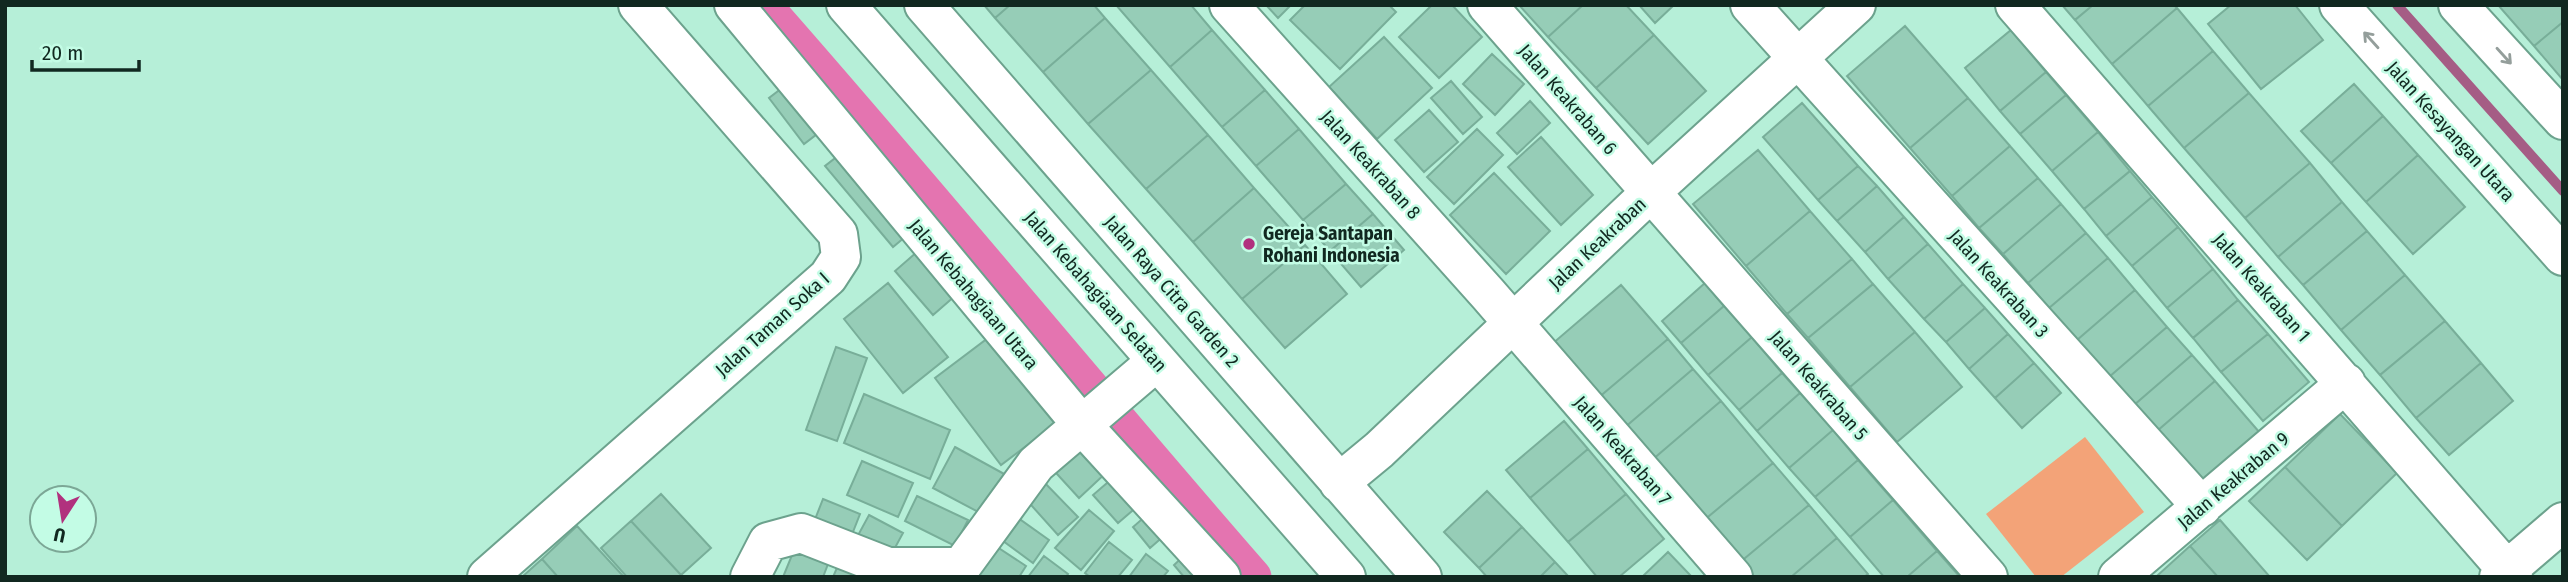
<svg xmlns="http://www.w3.org/2000/svg" width="2568" height="582" viewBox="0 0 2568 582" font-family="'Fira Sans Condensed',sans-serif">
  <style>
    .green { fill: #f3a378 }
    .lines { fill: none; stroke-linecap: round; stroke-linejoin: round }
    .stream { stroke: #a55d85; stroke-width: 10 }
    .canal { stroke: #e474b0; stroke-width: 37 }
    .building { fill: #96cdb7; stroke: #78ae99; stroke-width: 2 }
    .minor-casing { stroke: #6ca28d; stroke-width: 42 }
    .minor { stroke: #fff; stroke-width: 38 }
    .oneway { stroke: #949e9b }
    .poi-dot { fill: #b1317e; stroke: #c3fce5; stroke-width: 2.5 }
    .labels { text-anchor: middle; stroke-width: 5; stroke-linejoin: round; paint-order: stroke }
    .street-label { font-size: 19px; fill: #112820; stroke: #c3fce5 }
    .poi-label { font-size: 19px; font-weight: bold; fill: #112820; stroke: #c3fce5; text-anchor: start }
  </style>
  <rect width="100%" height="100%" fill="#b6efd8"/>
  <path class="green" d="M2085,437L2144,512L2061,577H2036L1986,514Z"/>
  <g class="lines">
    <path class="stream" d="M2397,5L2563,191"/>
    <path class="canal" d="M763,5C929,193 1088,388 1253,577"/>
  </g>
  <path class="building" d="M984,5H1010L995,18Z
    M1010,5H1094L1105,18L1043,72L995,18Z
    M1116,5H1191L1212,30L1170,67Z
    M1266,5H1291L1278,18Z
    M1305,5H1389L1396,12L1340,69L1290,20Z
    M1432,5H1452L1482,37L1439,78L1399,37Z
    M1519,5H1583L1548,37Z
    M1583,5H1626L1654,35L1596,88L1548,37Z
    M1639,5H1674L1655,23Z
    M2062,5H2093L2075,20Z
    M2093,5H2174L2177,8L2112,64L2075,20Z
    M2231,5H2295L2323,40L2261,89L2208,24Z
    M2498,5H2563V22L2534,46Z
    M2177,8L2213,51L2148,106L2112,64Z
    M1105,18L1151,70L1088,124L1043,72Z
    M2563,22V80L2534,46Z
    M1905,26L1968,98L1910,148L1847,76Z
    M1212,30L1265,90L1222,127L1170,67Z
    M2011,30L2046,72L2000,111L1965,68Z
    M1654,35L1706,91L1648,144L1596,88Z
    M1384,37L1432,88L1377,139L1329,87Z
    M2213,51L2249,93L2184,148L2148,106Z
    M1492,54L1524,84L1495,115L1463,84Z
    M1151,70L1208,135L1146,189L1088,124Z
    M2046,72L2066,95L2020,134L2000,111Z
    M1451,81L1482,117L1463,134L1431,98Z
    M790,82L825,128L804,144L769,98Z
    M2354,84L2383,116L2331,163L2301,131Z
    M1265,90L1299,129L1256,166L1222,127Z
    M2249,93L2310,163L2245,218L2184,148Z
    M2066,95L2098,132L2052,171L2020,134Z
    M1968,98L2010,146L1952,196L1910,148Z
    M1530,101L1550,123L1517,154L1497,133Z
    M1802,103L1858,166L1818,200L1763,137Z
    M1429,110L1458,142L1424,172L1395,140Z
    M2383,116L2418,155L2366,202L2331,163Z
    M1299,129L1346,184L1303,220L1256,166Z
    M1477,129L1503,155L1454,204L1427,177Z
    M2098,132L2130,171L2084,209L2052,171Z
    M1208,135L1254,188L1193,242L1146,189Z
    M1541,137L1593,195L1561,225L1508,167Z
    M2010,146L2038,178L1979,228L1952,196Z
    M1758,150L1810,211L1746,266L1693,204Z
    M843,152L911,232L893,247L825,166Z
    M2418,155L2465,207L2413,254L2366,202Z
    M2310,163L2342,202L2278,257L2245,218Z
    M1858,166L1877,186L1837,221L1818,200Z
    M2130,171L2152,197L2106,236L2084,209Z
    M1494,173L1550,231L1506,274L1450,215Z
    M2038,178L2061,204L2003,254L1979,228Z
    M1346,184L1373,214L1330,251L1303,220Z
    M1877,186L1904,217L1865,252L1837,221Z
    M1254,188L1305,245L1242,299L1193,242Z
    M2152,197L2178,227L2132,266L2106,236Z
    M2342,202L2367,231L2303,285L2278,257Z
    M2061,204L2086,233L2028,283L2003,254Z
    M1810,211L1852,259L1787,314L1746,266Z
    M1373,214L1404,250L1361,287L1330,251Z
    M1904,217L1928,244L1888,279L1865,252Z
    M2178,227L2213,269L2167,308L2132,266Z
    M2367,231L2405,275L2341,330L2303,285Z
    M2086,233L2108,258L2049,308L2028,283Z
    M1928,244L1963,284L1924,319L1888,279Z
    M925,245L963,289L933,315L895,271Z
    M1305,245L1347,294L1285,348L1242,299Z
    M2108,258L2135,290L2077,340L2049,308Z
    M1852,259L1873,284L1808,338L1787,314Z
    M2213,269L2238,300L2193,338L2167,308Z
    M2405,275L2445,321L2380,375L2341,330Z
    M888,283L948,357L903,393L844,319Z
    M1705,283L1724,306L1681,343L1662,321Z
    M1873,284L1915,332L1850,387L1808,338Z
    M1963,284L1985,308L1946,342L1924,319Z
    M1621,285L1668,339L1598,398L1552,344Z
    M2135,290L2167,327L2109,377L2077,340Z
    M2238,300L2268,334L2221,372L2193,338Z
    M1724,306L1752,337L1708,375L1681,343Z
    M1985,308L2008,334L1969,369L1946,342Z
    M2445,321L2481,363L2416,418L2380,375Z
    M2167,327L2192,355L2134,405L2109,377Z
    M996,332L1062,419L1001,465L935,378Z
    M1915,332L1962,387L1897,442L1850,387Z
    M2008,334L2034,363L1995,398L1969,369Z
    M2268,334L2309,382L2263,421L2221,372Z
    M1752,337L1782,373L1739,410L1708,375Z
    M1668,339L1693,369L1624,428L1598,398Z
    M836,347L867,358L837,441L806,430Z
    M2192,355L2215,381L2157,431L2134,405Z
    M2034,363L2061,393L2022,428L1995,398Z
    M2481,363L2513,401L2449,455L2416,418Z
    M1693,369L1721,401L1652,460L1624,428Z
    M1782,373L1800,393L1757,431L1739,410Z
    M2215,381L2260,433L2201,483L2157,431Z
    M1800,393L1833,430L1789,468L1757,431Z
    M864,394L950,430L930,479L844,443Z
    M1721,401L1773,463L1703,521L1652,460Z
    M2340,414L2397,473L2342,526L2285,467Z
    M1564,421L1588,449L1530,498L1506,470Z
    M1833,430L1858,460L1815,497L1789,468Z
    M1077,437L1108,471L1079,498L1047,463Z
    M955,447L1006,475L984,515L933,488Z
    M1588,449L1626,494L1568,542L1530,498Z
    M1858,460L1893,500L1850,537L1815,497Z
    M862,461L913,483L898,517L847,495Z
    M1773,463L1809,505L1739,563L1703,521Z
    M2285,467L2342,526L2307,560L2249,501Z
    M1121,471L1146,499L1118,523L1093,495Z
    M1041,479L1078,517L1058,535L1023,496Z
    M1487,491L1522,527L1479,568L1444,532Z
    M661,494L711,548L681,575L631,521Z
    M1626,494L1664,539L1619,577H1597L1568,542Z
    M917,496L968,520L955,546L905,521Z
    M823,499L860,514L849,542L812,527Z
    M1893,500L1937,551L1907,577H1884L1850,537Z
    M1809,505L1837,538L1791,577H1751L1739,563Z
    M1156,507L1173,528L1150,548L1133,527Z
    M1089,510L1114,531L1081,570L1055,548Z
    M1011,513L1049,540L1033,563L995,535Z
    M869,515L903,533L890,557L856,539Z
    M2220,520L2270,577H2218L2190,546Z
    M631,521L681,575L679,577H627L601,548Z
    M577,526L624,577H558L542,559Z
    M1522,527L1555,562L1540,577H1487L1479,568Z
    M799,538L833,551L823,577H783Z
    M1837,538L1868,574L1864,577H1791Z
    M988,541L1026,566L1019,577H970Z
    M1109,542L1132,560L1118,577H1090L1085,573Z
    M2190,546L2218,577H2160L2158,575Z
    M1189,551L1213,577H1184L1174,565Z
    M1937,551L1960,577H1907Z
    M1668,552L1692,577H1642Z
    M843,554L895,577H833Z
    M1146,554L1168,571L1163,577H1129Z
    M1044,556L1068,574L1066,577H1028Z
    M542,559L558,577H522Z
    M1555,562L1569,577H1540Z"/>
  <g class="lines">
    <defs>
      <path id="minor" d="M734,5L1082,425L1221,577
        M846,5L1346,577
        M924,5L1422,577
        M1229,5L1488,294L1733,577
        M1487,5L1988,577
        M1750,5L2202,507
        M2015,5L2513,577
        M2339,5L2563,256
        M2458,5L2563,120
        M1339,483L1379,450L1650,193L1856,5
        M487,577L828,277L841,257L838,234L638,5
        M750,577L768,542L801,533L888,567H961L1036,464L1157,361
        M2118,577L2346,383
        M2499,577L2563,522"/>
    </defs>
    <use href="#minor" class="minor-casing"/>
    <use href="#minor" class="minor"/>
  </g>
  <defs><path id="oneway-shaft" d="M-6 0H5M1.5-3L5.5 0L1.5 3" fill="none" stroke-width="1.6" stroke-linecap="round" stroke-linejoin="round" transform="scale(1.75)"/></defs>
  <g class="oneway">
    <use href="#oneway-shaft" transform="translate(2371 40) rotate(-132)"/>
    <use href="#oneway-shaft" transform="translate(2504 56) rotate(48)"/>
  </g>
  <circle class="poi-dot" cx="1249" cy="244" r="7"/>
  <g class="labels">
    <g class="street-label">
      <text transform="translate(1568 99) rotate(49)" y="7">Jalan Keakraban 6</text>
      <text transform="translate(2451 131) rotate(48)" y="7">Jalan Kesayangan Utara</text>
      <text transform="translate(1371 164) rotate(48)" y="7">Jalan Keakraban 8</text>
      <text transform="translate(1597 243) rotate(-43)" y="7">Jalan Keakraban</text>
      <text transform="translate(1999 283) rotate(48)" y="7">Jalan Keakraban 3</text>
      <text transform="translate(2262 287) rotate(49)" y="7">Jalan Keakraban 1</text>
      <text transform="translate(1096 291) rotate(49)" y="7">Jalan Kebahagiaan Selatan</text>
      <text transform="translate(1172 291) rotate(49)" y="7">Jalan Raya Citra Garden 2</text>
      <text transform="translate(974 294) rotate(50)" y="7">Jalan Kebahagiaan Utara</text>
      <text transform="translate(772 324) rotate(-42)" y="7">Jalan Taman Soka I</text>
      <text transform="translate(1819 385) rotate(49)" y="7">Jalan Keakraban 5</text>
      <text transform="translate(1623 450) rotate(49)" y="7">Jalan Keakraban 7</text>
      <text transform="translate(2233 480) rotate(-40)" y="7">Jalan Keakraban 9</text>
    </g>
    <g class="poi-label">
      <text x="1263" y="240">Gereja Santapan<tspan x="1263" dy="22">Rohani Indonesia</tspan></text>
    </g>
  </g>
  <rect width="2568" height="582" fill="none" stroke="#112820" stroke-width="14"/>
  <g transform="translate(63 519) rotate(192)"><circle r="33" fill="#c3fce5" stroke="#7ca796" stroke-width="2"/>
  <path d="M0-5L12 26L0 18L-12 26Z" fill="#b1317e"/>
  <text y="-10" font-size="19" font-weight="bold" text-anchor="middle" fill="#112820">U</text>
  </g>
  <path d="M32 60v10h107v-10" fill="none" stroke="#112820" stroke-width="3.5"/>
  <text x="42" y="60" font-size="21" fill="#112820" stroke="#c3fce5" stroke-width="5" paint-order="stroke">20 m</text>
</svg>
